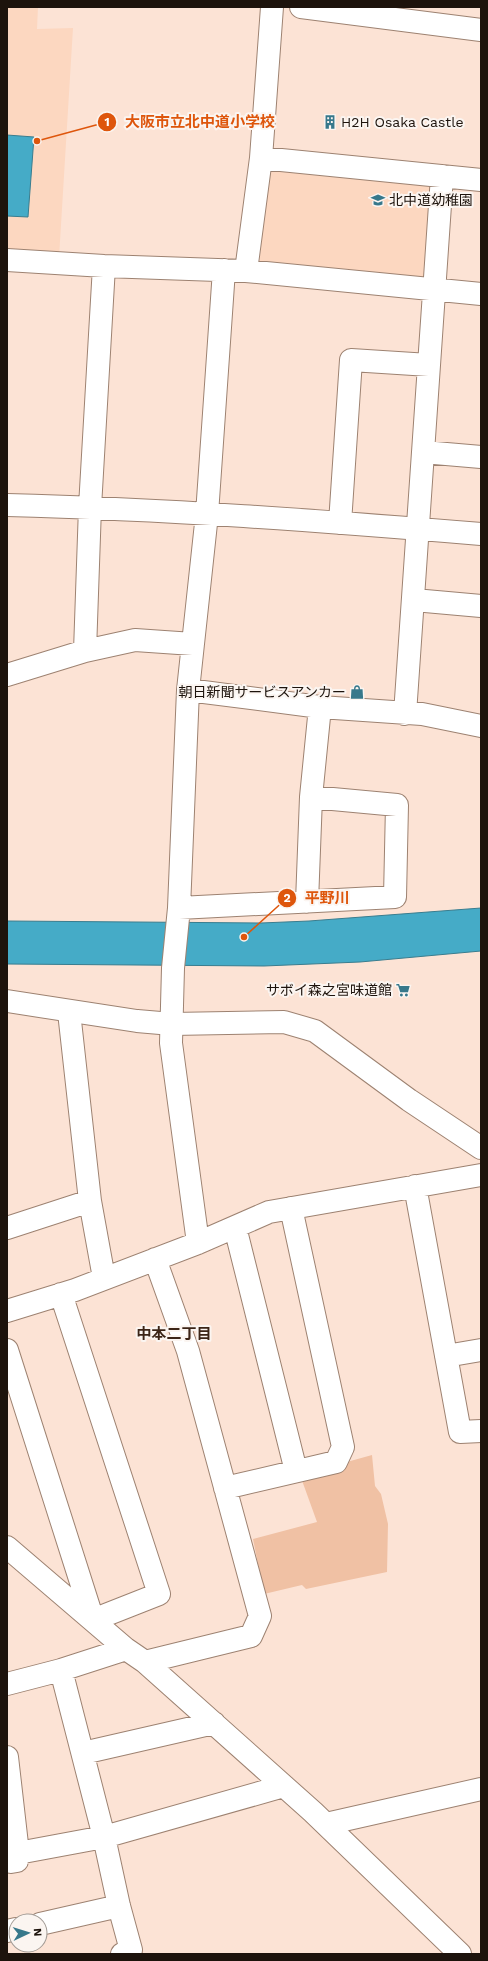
<svg xmlns="http://www.w3.org/2000/svg" width="488" height="1961" viewBox="0 0 488 1961" font-family="'Work Sans','Noto Sans JP',sans-serif">
  <style>
    .built { fill: #fcd7c0 }
    .green { fill: #f0c1a4 }
    .water { fill: #45abc7; stroke: #397d8f }
    .lines { fill: none; stroke-linecap: round; stroke-linejoin: round }
    .street-casing { stroke: #9d8271; stroke-width: 24 }
    .secondary-casing { stroke: #9d8271; stroke-width: 24 }
    .primary-casing { stroke: #9d8271; stroke-width: 24 }
    .street { stroke: #fff; stroke-width: 22 }
    .secondary { stroke: #fff; stroke-width: 22 }
    .primary { stroke: #fff; stroke-width: 22 }
    .labels { text-anchor: middle; stroke-width: 4; stroke-linejoin: round; paint-order: stroke }
    .poi-label { font-size: 14px; fill: #1d130c; stroke: #fbf5f1; text-anchor: start }
    .neighbourhood-label { font-size: 15px; font-weight: bold; fill: #3c2517; stroke: #fbf5f1 }
    .leader { fill: none; stroke: #de560c; stroke-width: 1.5 }
    .callout-dot { fill: #de560c; stroke: #fbf5f1; stroke-width: 1.5 }
    .mark-label { font-size: 12px; text-anchor: middle; font-weight: bold; fill: #fff }
    .callout-label { font-size: 15px; text-anchor: middle; font-weight: bold; fill: #de560c; stroke: #fbf5f1; stroke-width: 4; stroke-linejoin: round; paint-order: stroke }
  </style>
  <rect width="100%" height="100%" fill="#fce3d5"/>
  <path class="built" d="M7,7H38L37,29L73,28L59,258L7,253Z
    M268,168L436,183L427,282L259,267Z"/>
  <path class="green" d="M372,1455L375,1486L381,1494L388,1524L387,1572L306,1589L302,1585L264,1594L253,1539L317,1522L300,1475Z"/>
  <path class="water" d="M7,135L34,137L28,217L7,216Z
    M481,908V951L360,962L264,966L7,964V921L261,923L309,921Z"/>
  <g class="lines">
    <defs>
      <path id="street" d="M261,158L481,180
        M7,260L104,266L246,271L481,294
        M246,271L261,158L272,7
        M423,452L481,457
        M7,505C165,509 323,521 481,534
        M340,523L351,360L429,365
        M414,600L481,606
        M85,651L90,507L104,266
        M7,675L85,651L135,640L193,644
        M188,690L320,707L422,714L481,726
        M405,714L442,176
        M307,902L311,797L320,707
        M179,908L395,897L397,805L311,797
        M69,1012L90,1201L104,1278
        M415,1186L460,1432L481,1431
        M235,1227L296,1471
        M7,1228L90,1201
        M198,1243L171,1043L173,968L179,908L188,690L207,514L224,270
        M7,1311L75,1290L198,1243L269,1212L481,1175
        M7,1350L93,1620L159,1594L61,1294
        M446,1356L481,1350
        M225,1488L336,1462L343,1447L291,1208
        M7,1547L126,1649L145,1662L313,1812L460,1954
        M145,1662L251,1636L260,1616L188,1351L155,1259
        M61,1670L104,1837L119,1906L131,1950L122,1954
        M7,1684L61,1670L126,1649
        M83,1753L214,1723
        M7,1757L18,1853L17,1861L11,1862
        M326,1824L481,1789
        M18,1853L104,1837L284,1786
        M40,1924L119,1906
        M7,1931L16,1929"/>
      <path id="secondary" d="M7,1001L137,1021L172,1024L284,1022L315,1031L409,1100L481,1148"/>
      <path id="primary" d="M301,7L481,30"/>
    </defs>
    <use href="#street" class="street-casing"/>
    <use href="#secondary" class="secondary-casing"/>
    <use href="#primary" class="primary-casing"/>
    <use href="#street" class="street"/>
    <use href="#secondary" class="secondary"/>
    <use href="#primary" class="primary"/>
  </g>
  <defs>
    <symbol id="building-bare" viewBox="-9 -9 18 18"><path d="M-4-6H4V6H1V3H-1V6H-4ZM-2.5-4.3h1.7v1.8h-1.7ZM.8-4.3h1.7v1.8H.8ZM-2.5-1h1.7V.8h-1.7ZM.8-1h1.7V.8H.8Z" fill="#37788b" stroke="#fbf5f1" stroke-width="2.5" paint-order="stroke"/></symbol>
    <symbol id="school-bare" viewBox="-9 -9 18 18"><path d="M0-5L7-2L0 1L-7-2ZM-4 1L0 2.5L4 1V4Q0 6-4 4Z" fill="#37788b" stroke="#fbf5f1" stroke-width="2.5" paint-order="stroke"/></symbol>
    <symbol id="shop-bare" viewBox="-9 -9 18 18"><path d="M-5-2.5h2.3a2.7 3.5 0 0 1 5.4 0H5L5.5 6h-11ZM-1.5-2.5h3a1.5 2.3 0 0 0-3 0Z" fill="#37788b" stroke="#fbf5f1" stroke-width="2.5" paint-order="stroke"/></symbol>
    <symbol id="supermarket-bare" viewBox="-9 -9 18 18"><path d="M-6-5.5h2.5l.6 2H6L4.5 2H-2.5L-4.4-4H-6ZM-1.5 3.2a1.3 1.3 0 1 0 .1 0ZM3 3.2a1.3 1.3 0 1 0 .1 0Z" fill="#37788b" stroke="#fbf5f1" stroke-width="2.5" paint-order="stroke"/></symbol>
  </defs>
  <g fill-rule="evenodd">
    <use href="#building-bare" x="320" y="112" width="20" height="20"/>
    <use href="#school-bare" x="368" y="190" width="20" height="20"/>
    <use href="#shop-bare" x="347" y="682" width="20" height="20"/>
    <use href="#supermarket-bare" x="393" y="980" width="20" height="20"/>
  </g>
  <g class="labels">
    <g class="poi-label">
      <text x="341" y="127">H2H Osaka Castle</text>
      <text x="389" y="205">北中道幼稚園</text>
      <text x="346" y="697" text-anchor="end">朝日新聞サービスアンカー</text>
      <text x="392" y="995" text-anchor="end">サボイ森之宮味道館</text>
    </g>
    <g class="neighbourhood-label">
      <text x="174" y="1339">中本二丁目</text>
    </g>
  </g>
  <path class="leader" d="M37 141L107 122M244 937L287 898"/>
  <g class="callout-dot">
    <circle cx="37" cy="141" r="4"/>
    <circle cx="244" cy="937" r="4"/>
    <circle cx="107" cy="122" r="10"/>
    <circle cx="287" cy="898" r="10"/>
  </g>
  <g class="mark-label">
    <text x="107" y="126">1</text>
    <text x="287" y="902">2</text>
  </g>
  <g class="callout-label">
    <text x="200" y="127">大阪市立北中道小学校</text>
    <text x="327" y="903">平野川</text>
  </g>
  <rect width="488" height="1961" fill="none" stroke="#1d130c" stroke-width="16"/>
  <g transform="translate(28 1933) rotate(86)"><circle r="19" fill="#fbf5f1" stroke="#a29b95"/>
  <path d="M0-3L7 15L0 10L-7 15Z" fill="#37788b"/>
  <text y="-6" font-size="11" font-weight="bold" text-anchor="middle" fill="#1d130c">N</text>
  </g>
</svg>
